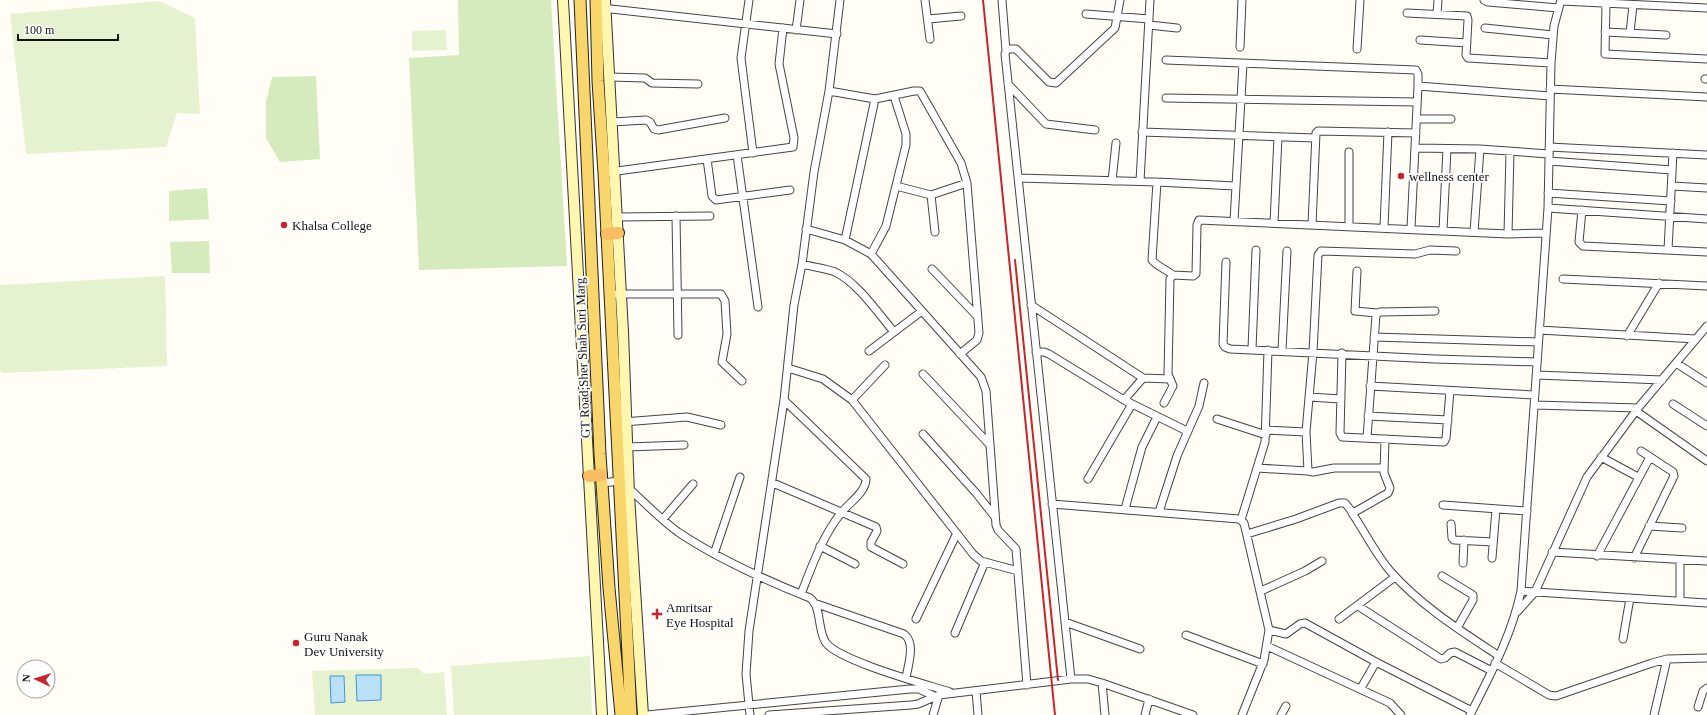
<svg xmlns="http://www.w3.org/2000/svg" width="1707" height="715" viewBox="0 0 1707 715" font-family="Georgia,serif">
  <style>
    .green { fill: #d5ebbd }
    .pitch { fill: #e6f2cf }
    .water { fill: #b9e0f7; stroke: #3f96cf }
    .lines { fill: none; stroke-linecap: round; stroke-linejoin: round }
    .minor-casing { stroke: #444; stroke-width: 9 }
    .secondary-casing { stroke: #333; stroke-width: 12 }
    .primary-casing { stroke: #222; stroke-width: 13 }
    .trunk-casing { stroke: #222; stroke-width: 14 }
    .minor { stroke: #fff; stroke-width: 7 }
    .secondary { stroke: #fff6b0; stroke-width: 10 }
    .primary { stroke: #f9d66b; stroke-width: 11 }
    .trunk { stroke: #f7bc64; stroke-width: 12 }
    .rail { stroke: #c4262e; stroke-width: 2 }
    .poi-dot { fill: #c4262e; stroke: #fff; stroke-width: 1.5 }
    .labels { text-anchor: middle; stroke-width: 4; stroke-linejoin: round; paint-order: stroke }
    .poi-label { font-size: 13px; fill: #111; stroke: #fff; text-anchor: start }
    .street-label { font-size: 13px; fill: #111; stroke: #fff }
  </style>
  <rect width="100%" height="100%" fill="#fffdf5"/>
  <path class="green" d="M458,0H551L567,266L419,270L409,58L459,55Z
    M316,76L320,159L280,162L266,138V102L272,77Z
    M207,188L209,219L169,221V191Z
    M209,241L210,273H172L170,242Z"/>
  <path class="pitch" d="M159,1L195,18L200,114L177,113L166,147L26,154L10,14Z
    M446,30L447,50L412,51V31Z
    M165,276L167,366L3,373L0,371V285Z
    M590,656L592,715H454L451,666Z
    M418,668L424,674L444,672L447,715H315L312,671Z"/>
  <path class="water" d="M356,675H381V700L357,701Z
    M330,676H344L345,702L331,703Z"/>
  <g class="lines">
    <defs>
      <path id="minor" d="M749,0L741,58L753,153
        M925,0L930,39
        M1002,0L1006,51
        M1484,0L1488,2L1558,8
        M1561,1L1707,8
        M1606,4L1605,54L1707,59
        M602,8L837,34
        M1407,13L1467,16L1468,20L1466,55L1468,58L1551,63
        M1086,14L1149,19
        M1437,14L1438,0
        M928,19L961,16
        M1149,25L1177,28
        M1485,28L1553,35
        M796,30L800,0
        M1605,32L1666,35
        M1630,33L1633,5
        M1420,40L1467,43
        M1240,47L1242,0
        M1357,49L1360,0
        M1166,60L1416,70L1418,74V86L1411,228
        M610,77L645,78L652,83L698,84
        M1705,79H1707
        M1008,84L1046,124L1095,130
        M1418,86L1550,96
        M1550,89L1707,97
        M829,91L875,99L914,91H920L961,163L967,183L979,333L977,340L960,354
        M1166,98L1417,102
        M1417,119H1451
        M612,122L646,120L650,122L654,129L658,130L725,118
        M1142,132L1315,138
        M1549,147L1707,155
        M1416,148L1480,149L1549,154
        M737,155L758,307
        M707,159L712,196L716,200L790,190
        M1549,161L1672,170
        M610,172L793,147L794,138L779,64L783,28
        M1018,178L1157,182L1235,186
        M1112,181L1116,143
        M1140,181L1150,0
        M1157,182L1152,260C1155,265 1167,270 1173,275
        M896,186L931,195L967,183
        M1672,186L1707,188
        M1548,193L1671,201
        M931,195L935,232
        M1548,208L1707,219
        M1582,210L1579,242L1583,246L1707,252
        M676,216L678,335
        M618,217L710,216
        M1234,221L1243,64
        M1274,223L1278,137
        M1312,225L1316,133L1318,131L1416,133
        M1349,226V152
        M1384,227L1388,132
        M806,229L845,240L871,254L981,377L986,391L996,525L998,530L1016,549L1027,685
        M1443,230L1447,149
        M1474,232L1480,149
        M1508,234L1510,152
        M845,240L875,99
        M1668,250L1673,153
        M871,254L886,226L906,145V134L894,96
        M1226,262L1223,344L1225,347L1230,349L1435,359L1537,362
        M802,264C812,267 825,268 835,272C857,282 878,313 894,332
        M932,269L977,316
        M1357,271L1355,311L1377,313
        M1563,279L1707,286
        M617,294H721L725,301L727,334L722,362L742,381
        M1031,305L1143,378
        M1539,330L1696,339
        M1627,336L1659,283
        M1374,337L1538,342
        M1252,349L1256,250
        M1282,350L1287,251
        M869,351L922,311
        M1036,352H1044L1049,354L1124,400L1187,431
        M1342,353L1340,433L1342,437L1444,442L1446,438L1450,391
        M1676,363L1707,383
        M788,368L823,379L852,400L973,554L981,561L1018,571
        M923,374L990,445
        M1537,375L1662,380
        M1370,386L1535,395
        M1309,397L1341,399
        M784,400L866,479C866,492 849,503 841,513C822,537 812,566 801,594
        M852,400L885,365
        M1124,400L1143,378L1170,379
        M1164,403L1173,386L1168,374L1170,279L1173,275L1193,276L1196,274L1197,225L1199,220L1508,234L1546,233
        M1673,404L1707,426
        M1535,405L1638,408
        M1636,411L1707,461
        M1368,416L1448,420
        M1217,419L1266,435
        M623,422L687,417L721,425
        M1266,430L1306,432
        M923,434L976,493L995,517
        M1367,438L1376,315L1380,312L1435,311
        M627,447L684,445
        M1601,457L1638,477
        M1257,468L1308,471
        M1384,468H1334L1313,472L1308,471L1306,432L1313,352L1318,255L1321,251L1415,254L1430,250L1456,251
        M1088,479L1132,404
        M602,483L620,481C640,497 657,517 678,532C718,559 765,580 810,598C822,607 817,630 826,643C840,661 925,684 950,692
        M773,483L876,527L877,531L871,542V547L903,564
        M1052,504L1239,519L1244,523L1269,630L1264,660L1242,715
        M1443,505L1527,511
        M1125,509L1142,447L1157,417
        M1159,512L1177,456L1199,406L1204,383
        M1352,513C1365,532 1376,555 1391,572C1421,606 1461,631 1499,656
        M663,519L693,484
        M1241,520L1265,442L1268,350
        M1451,524L1452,538L1454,540L1493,542
        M1649,526L1682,528
        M1247,534L1296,519L1339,503H1345L1353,513L1388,493L1390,488L1384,473L1385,439
        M820,546L855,564
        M1552,552L1707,561
        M714,554L740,477
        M1597,556L1650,457
        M1492,558L1496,509
        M1634,558L1674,476L1673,472L1641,451
        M1463,563L1464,540
        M1442,576L1473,595V600L1457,628
        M1261,591L1305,571L1322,561
        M1521,591L1707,603
        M1680,601V560
        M814,603L904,634C916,643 908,665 906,678
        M1358,606L1441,659L1445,658L1450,653L1455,652L1492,671
        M1517,612L1535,592L1587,477L1638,408L1707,326
        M916,619L956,535
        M1339,619L1395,577
        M1065,622L1140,649
        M1269,630L1286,634L1300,624L1305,623L1376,662L1472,711
        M955,633L985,562
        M1186,635L1263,664
        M1623,639L1630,598
        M1267,646L1390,703L1401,715
        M1495,663L1549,695L1556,696L1652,663L1667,659L1707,658
        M1071,679L1005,54L1007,49H1016L1049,82L1056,83L1115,28L1120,0
        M1102,683L1105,715
        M1361,688L1376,662
        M976,691L978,715
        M1698,707L1703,691L1707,688
        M647,715L910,689H919L934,696
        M750,715L746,674L749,631L784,400L794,305L802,264L814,172L829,91L840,0
        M769,715L911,705L918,704L939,695L1071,679H1088L1102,683L1193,715
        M933,715L939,695
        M1145,715L1149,699
        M1281,715L1286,706
        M1470,715C1490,675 1512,635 1521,591L1548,208L1551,63L1554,26L1561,0
        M1654,715L1667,659"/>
      <path id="secondary" d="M563,0L602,715
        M605,0L623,332L629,495L643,715"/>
      <path id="primary" d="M580,0L600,454L609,588L621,715
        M596,0L598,81L604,173L631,715"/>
      <path id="trunk" d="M607,234L618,233
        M589,476L601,475"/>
    </defs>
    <use href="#minor" class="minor-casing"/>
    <use href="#secondary" class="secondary-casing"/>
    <use href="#primary" class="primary-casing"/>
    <use href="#trunk" class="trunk-casing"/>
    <use href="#minor" class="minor"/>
    <use href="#secondary" class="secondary"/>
    <use href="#primary" class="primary"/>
    <use href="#trunk" class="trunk"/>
    <path class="rail" d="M983,0L1055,715
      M1015,260L1058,680"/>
  </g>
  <g class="poi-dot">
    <circle cx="1401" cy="176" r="4"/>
    <circle cx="284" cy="225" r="4"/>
    <path d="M655 608h4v4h4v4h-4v4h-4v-4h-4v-4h4z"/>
    <circle cx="296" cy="643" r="4"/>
  </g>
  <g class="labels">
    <g class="poi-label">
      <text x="1409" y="181">wellness center</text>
      <text x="292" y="230">Khalsa College</text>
      <text x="666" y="612">Amritsar<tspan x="666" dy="15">Eye Hospital</tspan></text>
      <text x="304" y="641">Guru Nanak<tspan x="304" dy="15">Dev University</tspan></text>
    </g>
    <g class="street-label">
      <text transform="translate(582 358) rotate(-92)" y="5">GT Road;Sher Shah Suri Marg</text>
    </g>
  </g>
  <g transform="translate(36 679) rotate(274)"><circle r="19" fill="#ffffff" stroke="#a0a0a0"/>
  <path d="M0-3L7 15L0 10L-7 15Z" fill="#c4262e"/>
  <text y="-6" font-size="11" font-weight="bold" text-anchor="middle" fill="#111111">N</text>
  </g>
  <path d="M18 34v6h100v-6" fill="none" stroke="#111111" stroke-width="2"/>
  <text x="24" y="34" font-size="12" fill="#111111" stroke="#ffffff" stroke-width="3" paint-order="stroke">100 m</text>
</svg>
